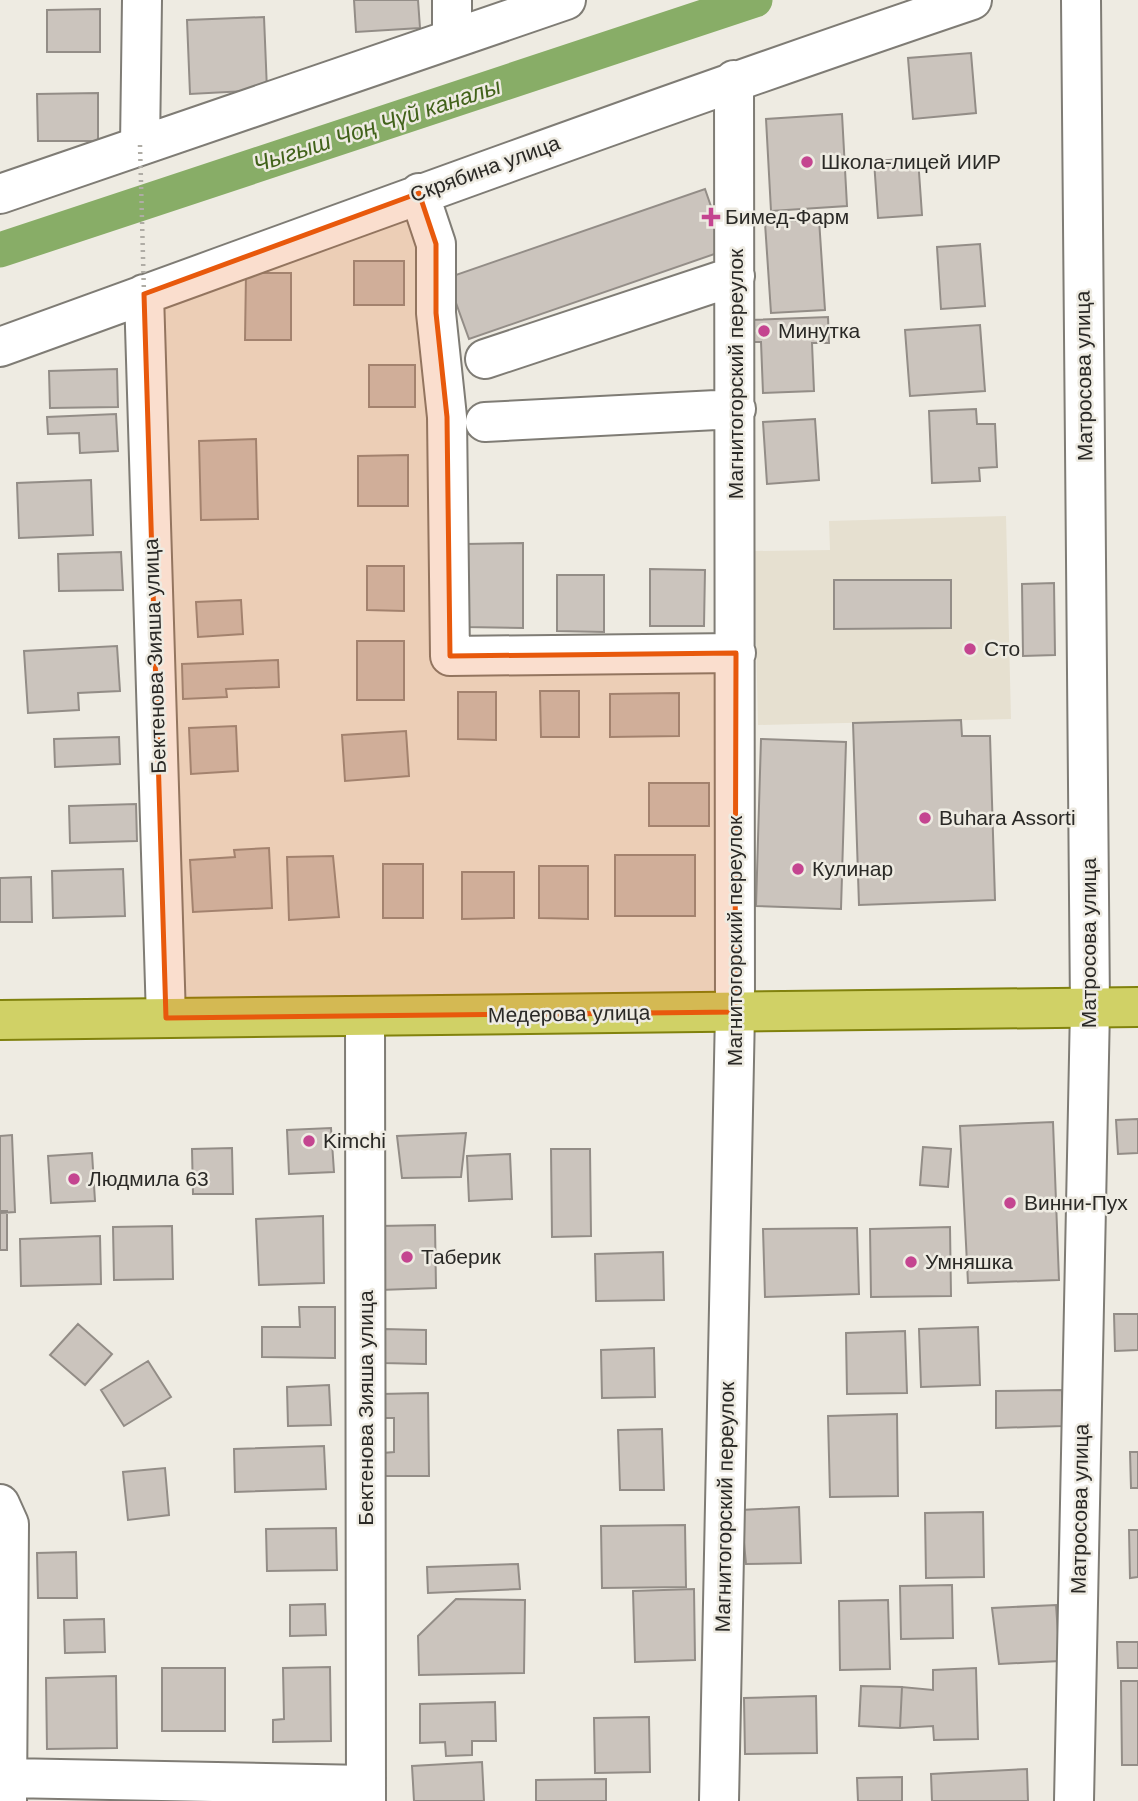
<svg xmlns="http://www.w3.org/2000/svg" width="1138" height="1801" viewBox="0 0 1138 1801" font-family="Helvetica,sans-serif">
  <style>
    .built { fill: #e6e0d0 }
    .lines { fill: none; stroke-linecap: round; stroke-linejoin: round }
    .canal { stroke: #88ad67; stroke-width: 35 }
    .building { fill: #cbc4bd; stroke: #938d87; stroke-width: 2 }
    .minor-casing { stroke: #7f7c75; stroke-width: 42 }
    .major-casing { stroke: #81820d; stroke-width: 42 }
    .minor { stroke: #fff; stroke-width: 38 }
    .major { stroke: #d0d166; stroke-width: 38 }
    .path-bridge { stroke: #afaca5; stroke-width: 4.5; stroke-dasharray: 2 5; stroke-linecap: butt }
    .marked { fill: #e8590c; fill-opacity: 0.2; stroke: #e8590c; stroke-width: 5; stroke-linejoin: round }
    .poi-dot { fill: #c44590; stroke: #eeebe2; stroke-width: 2.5 }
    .labels { text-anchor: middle; stroke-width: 5; stroke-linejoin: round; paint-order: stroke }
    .poi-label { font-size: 21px; fill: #2a2926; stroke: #eeebe2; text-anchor: start }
    .street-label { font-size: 21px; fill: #2a2926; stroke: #eeebe2 }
    .water-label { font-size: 23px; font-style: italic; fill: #41621a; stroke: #eeebe2 }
  </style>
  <rect width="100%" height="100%" fill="#eeebe2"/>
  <path class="built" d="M1006,516L1011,719L758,725L754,551L830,550L829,521Z"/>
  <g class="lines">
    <path class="canal" d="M0,250L755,0"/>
  </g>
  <path class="building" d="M354,0H418L420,28L356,32Z
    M100,9V52H47V10Z
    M264,17L267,90L190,94L187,20Z
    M971,53L976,113L913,119L908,58Z
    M98,93V141H38L37,94Z
    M842,114L847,206L771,211L766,119Z
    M918,158L922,215L878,218L874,161Z
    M705,189L726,250L469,339L447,278Z
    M819,219L825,310L771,313L765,223Z
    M980,244L985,306L941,309L937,247Z
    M354,261H404V305H354Z
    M246,273H291V340H245Z
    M828,317L829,343H812L814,391L763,393L761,342H752L751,320Z
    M980,325L985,391L910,396L905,330Z
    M369,365H415V407H369Z
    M117,369L118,407L50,408L49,371Z
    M976,409L977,424H995L997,467L979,468L980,481L932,483L929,411Z
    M116,414L118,451L80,453L79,433L48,434L47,417Z
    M815,419L819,480L767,484L763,422Z
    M256,439L258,519L201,520L199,441Z
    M408,455V506H358V456Z
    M91,480L93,535L19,538L17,483Z
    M523,543V628L465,627V544Z
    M121,552L123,590L59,591L58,554Z
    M367,566H404V611L367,610Z
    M650,569L705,570L704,626H650Z
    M557,575H604V632L557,631Z
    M834,580H951V628L834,629Z
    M1054,583L1055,655L1023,656L1022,584Z
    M241,600L243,634L198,637L196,602Z
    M357,641H404V700H357Z
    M117,646L120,691L78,693L79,710L28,713L24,651Z
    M278,660L279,687L226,689L227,697L183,699L182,664Z
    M540,691H579V737H541Z
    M458,692H496V740L458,739Z
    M679,693V736L610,737V694Z
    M961,720L962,736H990L995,900L859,905L853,723Z
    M236,726L238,771L191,774L189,728Z
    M406,731L409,776L345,781L342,735Z
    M119,737L120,764L55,767L54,739Z
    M761,739L846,742L841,909L756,906Z
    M649,783H709V826H649Z
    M136,804L137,841L70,843L69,806Z
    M269,848L272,908L193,912L190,860L235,857L234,850Z
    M615,855H695V916H615Z
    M333,856L339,917L289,920L287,857Z
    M383,864H423V918H383Z
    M539,866H588V919L539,918Z
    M123,869L125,916L53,918L52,871Z
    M462,872H514V918L462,919Z
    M31,877L32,922H0V878Z
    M1138,1119V1153L1118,1154L1116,1120Z
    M1053,1122L1059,1280L968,1283L960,1126Z
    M331,1128L334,1172L289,1174L287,1130Z
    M466,1133L461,1177L402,1178L397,1136Z
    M12,1135L15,1212L0,1213V1136Z
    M923,1147L951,1149L948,1187L920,1185Z
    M232,1148L233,1194H193L192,1149Z
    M551,1149H590L591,1236L552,1237Z
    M92,1153L95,1201L51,1203L48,1156Z
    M510,1154L512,1199L469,1201L467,1156Z
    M0,1211H7V1250H0Z
    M323,1216L324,1283L259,1285L256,1219Z
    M435,1225L436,1288L380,1290L379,1226Z
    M172,1226L173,1279L114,1280L113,1227Z
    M950,1227L951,1296L871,1297L870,1229Z
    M857,1228L859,1294L765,1297L763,1229Z
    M100,1236L101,1284L21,1286L20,1239Z
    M663,1252L664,1300L596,1301L595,1254Z
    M299,1307H335V1358L262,1357V1327H300Z
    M1114,1314H1138V1350L1115,1351Z
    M78,1324L112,1354L85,1385L50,1355Z
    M978,1327L980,1385L921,1387L919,1329Z
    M384,1329L426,1330V1364L383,1363Z
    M905,1331L907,1393L847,1394L846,1333Z
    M654,1348L655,1397L602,1398L601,1350Z
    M148,1361L171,1397L124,1426L101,1390Z
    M329,1385L331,1425L288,1426L287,1387Z
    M1062,1390L1063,1426L996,1428V1391Z
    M428,1393L429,1476H383V1453L394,1452V1418H382L381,1394Z
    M897,1414L898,1496L830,1497L828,1416Z
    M662,1429L664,1490H620L618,1430Z
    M324,1446L326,1489L235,1492L234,1449Z
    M1130,1452H1138V1488H1131Z
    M165,1468L169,1515L128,1520L123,1472Z
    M799,1507L801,1563L746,1564L741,1510Z
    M983,1512L984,1577L926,1578L925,1513Z
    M685,1525L686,1587L602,1588L601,1526Z
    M336,1528L337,1570L267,1571L266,1529Z
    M1129,1530H1138V1577L1130,1578Z
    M76,1552L77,1598H38L37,1553Z
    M518,1564L520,1589L428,1593L427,1567Z
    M952,1585L953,1638L901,1639L900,1586Z
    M694,1589L695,1660L635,1662L633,1591Z
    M456,1599L525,1600L524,1673L419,1675L418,1636Z
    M888,1600L890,1669L840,1670L839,1601Z
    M325,1604L326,1635L290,1636V1605Z
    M1056,1605L1060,1661L999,1664L992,1608Z
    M104,1619L105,1652L65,1653L64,1620Z
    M1117,1642H1138V1668H1118Z
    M330,1667L331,1741L273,1742V1720L284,1719L283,1668Z
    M162,1668H225V1731H162Z
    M976,1668L978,1739L934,1740L933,1726L900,1728L902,1687L933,1690V1670Z
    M116,1676L117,1748L47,1749L46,1678Z
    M1121,1681H1138V1765H1122Z
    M861,1686L902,1687L900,1728L859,1726Z
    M816,1696L817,1753L745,1754L744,1698Z
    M495,1702L496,1741H472V1755L446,1756L445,1742L420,1743V1704Z
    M649,1717L650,1772L595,1773L594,1718Z
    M482,1762L484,1801H414L412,1766Z
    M1027,1769L1028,1801H932L931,1774Z
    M902,1777V1801H858L857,1778Z
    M606,1779V1801H536V1780Z"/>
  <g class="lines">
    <defs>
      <path id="minor" d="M452,0V39
        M140,145L142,0
        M419,193L436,244V313L447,417L450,656L736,653
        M0,194L566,0
        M144,294L166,1018
        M0,347C324,230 646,110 972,0
        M485,359L735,276
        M485,422L736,409
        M365,1016L366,1801
        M0,1504L9,1524L7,1801
        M8,1778L366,1785
        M719,1801L735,1012L734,80
        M1074,1801L1090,1008L1081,0"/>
      <path id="major" d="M0,1020L1138,1007"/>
    </defs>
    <use href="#minor" class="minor-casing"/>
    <use href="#major" class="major-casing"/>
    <use href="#minor" class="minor"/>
    <use href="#major" class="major"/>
    <path class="path-bridge" d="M140,145L144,294"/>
  </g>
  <path class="marked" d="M419,193L436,244V313L447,417L450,656L736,653L735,1012L166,1018L144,294Z"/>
  <g class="poi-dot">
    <circle cx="807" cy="162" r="7"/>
    <path d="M707.5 206.5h7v7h7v7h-7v7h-7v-7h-7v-7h7z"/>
    <circle cx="764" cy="331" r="7"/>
    <circle cx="970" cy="649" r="7"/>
    <circle cx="925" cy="818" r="7"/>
    <circle cx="798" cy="869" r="7"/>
    <circle cx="309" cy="1141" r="7"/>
    <circle cx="74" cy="1179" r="7"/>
    <circle cx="1010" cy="1203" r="7"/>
    <circle cx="407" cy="1257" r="7"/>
    <circle cx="911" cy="1262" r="7"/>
  </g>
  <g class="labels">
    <g class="poi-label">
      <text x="821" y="169">Школа-лицей ИИР</text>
      <text x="725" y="224">Бимед-Фарм</text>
      <text x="778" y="338">Минутка</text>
      <text x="984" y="656">Сто</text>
      <text x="939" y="825">Buhara Assorti</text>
      <text x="812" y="876">Кулинар</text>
      <text x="323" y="1148">Kimchi</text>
      <text x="88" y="1186">Людмила 63</text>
      <text x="1024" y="1210">Винни-Пух</text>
      <text x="421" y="1264">Таберик</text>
      <text x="925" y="1269">Умняшка</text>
    </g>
    <g class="street-label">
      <text transform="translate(485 169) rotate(-20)" y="7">Скрябина улица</text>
      <text transform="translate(736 374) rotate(-90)" y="7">Магнитогорский переулок</text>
      <text transform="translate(1084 376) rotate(-91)" y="7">Матросова улица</text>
      <text transform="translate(155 656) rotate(-92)" y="7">Бектенова Зияша улица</text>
      <text transform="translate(735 941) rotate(-90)" y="7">Магнитогорский переулок</text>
      <text transform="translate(1089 943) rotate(-90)" y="7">Матросова улица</text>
      <text transform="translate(569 1014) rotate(-1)" y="7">Медерова улица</text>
      <text transform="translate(366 1408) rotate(-90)" y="7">Бектенова Зияша улица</text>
      <text transform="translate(725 1507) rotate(-89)" y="7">Магнитогорский переулок</text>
      <text transform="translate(1080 1509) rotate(-89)" y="7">Матросова улица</text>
    </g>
    <g class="water-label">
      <text transform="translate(377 125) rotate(-18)" y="8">Чыгыш Чоң Чүй каналы</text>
    </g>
  </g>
</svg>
